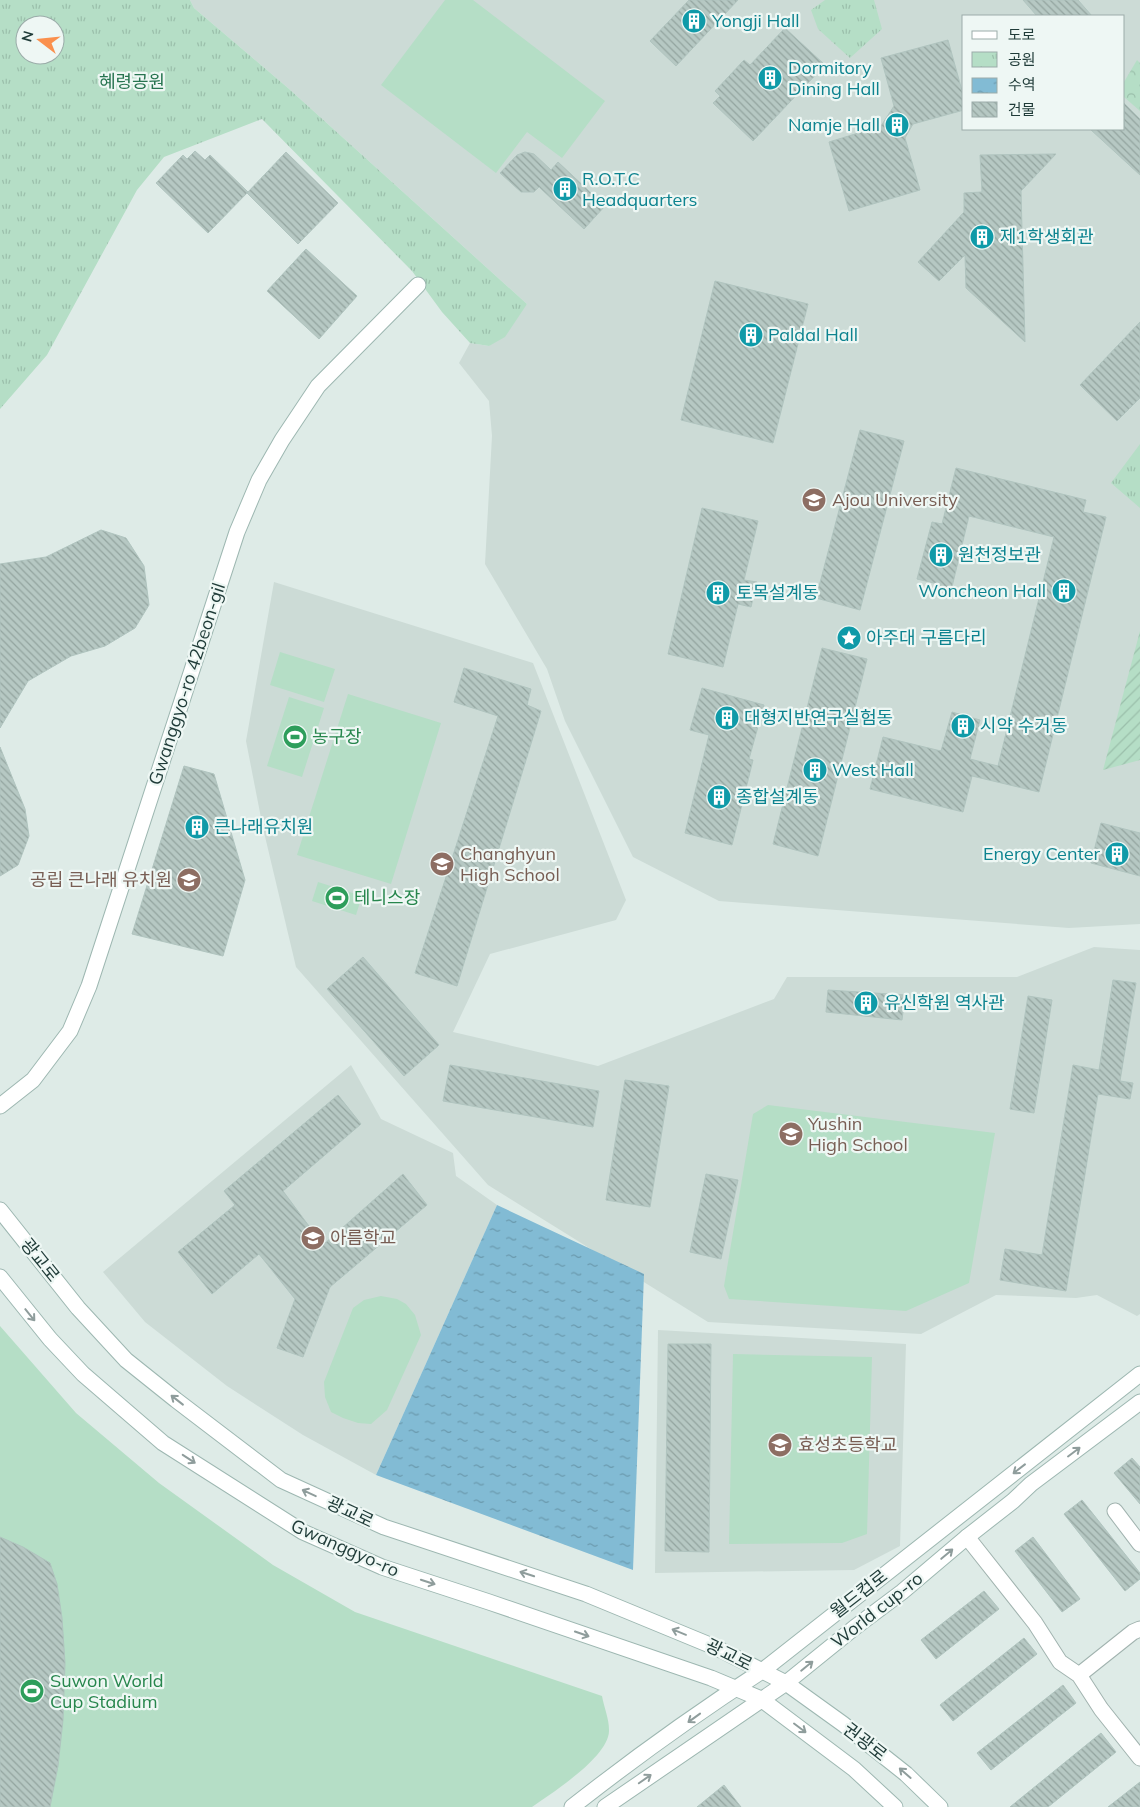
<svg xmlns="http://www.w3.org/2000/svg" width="1140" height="1807" viewBox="0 0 1140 1807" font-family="Mulish,'Noto Sans KR',sans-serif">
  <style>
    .built { fill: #ccdbd6; fill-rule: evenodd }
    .forest { fill: url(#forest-crowns) }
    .park { fill: url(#park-tufts); fill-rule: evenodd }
    .garden { fill: url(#garden-furrows) }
    .pitch { fill: #b5dec6 }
    .water { fill: url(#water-ripples) }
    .building { fill: url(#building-back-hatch); stroke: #b0c4bf }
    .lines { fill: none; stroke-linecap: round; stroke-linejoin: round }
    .street-casing { stroke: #a1b3af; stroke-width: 17 }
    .secondary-casing { stroke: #9db7b1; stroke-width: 17 }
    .street { stroke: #fff; stroke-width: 15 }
    .secondary { stroke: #fff; stroke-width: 15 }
    .oneway { stroke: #8f9d9c }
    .labels { text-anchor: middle; stroke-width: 4.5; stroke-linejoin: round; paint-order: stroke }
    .culture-label { font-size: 18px; fill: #0d838f; stroke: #eef7f4; text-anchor: start }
    .park-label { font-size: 18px; fill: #277450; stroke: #eef7f4 }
    .education-label { font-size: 18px; fill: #785e54; stroke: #eef7f4; text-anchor: start }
    .street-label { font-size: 18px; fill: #1f3b38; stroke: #eef7f4 }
    .leisure-label { font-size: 18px; fill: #27864d; stroke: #eef7f4; text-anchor: start }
  </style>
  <defs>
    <pattern id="forest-crowns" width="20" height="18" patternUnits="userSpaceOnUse" patternTransform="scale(1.25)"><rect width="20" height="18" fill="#b5dec6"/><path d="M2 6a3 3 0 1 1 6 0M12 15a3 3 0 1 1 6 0" fill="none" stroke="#9bbfab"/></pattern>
    <pattern id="park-tufts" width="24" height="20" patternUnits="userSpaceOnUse" patternTransform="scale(1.25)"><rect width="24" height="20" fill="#b5dec6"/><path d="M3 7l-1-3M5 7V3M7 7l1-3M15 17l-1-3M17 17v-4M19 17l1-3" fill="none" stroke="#9bbfab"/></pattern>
    <pattern id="garden-furrows" width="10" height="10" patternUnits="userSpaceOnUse" patternTransform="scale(1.25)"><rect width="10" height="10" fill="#b5dec6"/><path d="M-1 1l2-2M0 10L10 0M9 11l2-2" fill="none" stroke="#9bbfab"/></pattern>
    <pattern id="water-ripples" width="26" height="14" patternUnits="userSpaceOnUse" patternTransform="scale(1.25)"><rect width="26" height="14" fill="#82bbd4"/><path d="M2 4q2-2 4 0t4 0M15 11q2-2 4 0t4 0" fill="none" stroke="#6a99ad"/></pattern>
    <pattern id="building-back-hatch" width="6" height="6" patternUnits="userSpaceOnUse" patternTransform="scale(1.25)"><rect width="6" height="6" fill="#b6c8c3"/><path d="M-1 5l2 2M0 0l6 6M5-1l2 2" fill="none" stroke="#93a49f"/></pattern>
  </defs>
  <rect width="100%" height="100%" fill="#deebe7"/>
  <path class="built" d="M190,0H1140V924L1069,928L719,901L633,857L565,721L547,669L485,564L492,436L489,401L459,363L470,343L489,346L527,304L288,88L194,8ZM964,16H1124V129H964Z
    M274,582L533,663L626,900L616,920L490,954L453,1032L598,1066L774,999L787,977H1017L1094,947L1140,950V1314L1137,1316L1097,1295L1076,1298L996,1295L921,1334L708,1322L488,1185L296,967L263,828L246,741Z
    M351,1065L381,1119L453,1153L456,1176L497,1205L376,1475L303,1435L227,1386L145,1322L103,1272Z
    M658,1330L906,1344L900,1546L854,1570L655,1573Z"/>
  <path class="forest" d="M1137,60L1140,63V111L1124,97V82Z"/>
  <path class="park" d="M0,0H190L194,8L288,88L527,304L505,337L489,346L470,343L442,312L412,271L262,119L164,157L137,190L47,355L0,409ZM25,25H55V55H25Z
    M825,0H874L882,29L850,58L818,29L811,10Z
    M1140,444V508L1111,483Z"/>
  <path class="garden" d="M1140,631V760L1103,770Z"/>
  <path class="pitch" d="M445,0H473L605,101L562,158L527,132L496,173L381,85Z
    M280,652L335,669L324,702L270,685Z
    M348,694L441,723L391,884L297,855Z
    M289,697L324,708L302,777L267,766Z
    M318,882L362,896L356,915L312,901Z
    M768,1105L995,1133L969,1283L906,1311L729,1299L724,1286L753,1114Z
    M381,1296L397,1299L406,1304L415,1315L421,1335L387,1410L371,1424L358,1423L343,1418L331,1412L325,1397L324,1382L353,1308L364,1300Z
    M0,1326L76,1413L159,1483L273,1565L355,1612L602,1696C604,1707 609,1719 609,1730C610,1756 552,1793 532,1807H0Z
    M733,1354L872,1357L867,1534L842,1543L729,1544Z"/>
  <path class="water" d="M497,1205L644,1274L633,1570L376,1475Z"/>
  <path class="building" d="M689,0H738L676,66L650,41Z
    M1023,0H1078L1092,16H1037Z
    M785,28L825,65L753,141L713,103L720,96L715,91L744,60L750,65Z
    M948,40L964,98V110L913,124L905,138L920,190L849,211L829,142L881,126L894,106L881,58Z
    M1124,103L1140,119V175L1090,129H1124Z
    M195,151L205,160L210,155L248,192L208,233L156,183L183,155L187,159Z
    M286,152L338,203L298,244L247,193Z
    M525,152L534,154L551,170L558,162L605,206L584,229L539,187L534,192H521L500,173L517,155Z
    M1056,154L1021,191L1025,342L966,288L965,255L939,281L918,262L964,212V193L982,192L980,155Z
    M306,249L357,296L319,339L267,291Z
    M715,281L808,304L773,443L681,420Z
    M1140,322V398L1117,421L1080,385Z
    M860,430L904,441L860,610L816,598Z
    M956,468L1086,500L1083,512L1106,517L1039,792L972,776L963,812L870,789L883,737L941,751L952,712L980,720L970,759L998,766L1054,537L969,516L951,591L938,588V584L917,579L932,522L942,524Z
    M702,508L758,521L744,580L757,582L751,607L738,604L723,667L668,654Z
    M101,530L126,538L144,566L149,605L135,628L105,646L71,656L28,681L0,728V564L46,557Z
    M822,648L867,659L818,856L773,844Z
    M464,668L531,689L527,705L541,711L457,986L415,973L498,716L454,702Z
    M702,688L764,705L749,759L753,760L732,845L685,833L709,735L690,730Z
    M0,747L25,809L29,836L18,865L0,876Z
    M184,766L214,774L245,880L223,956L132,934Z
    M1101,823L1140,833V876L1091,863Z
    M363,957L439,1045L404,1076L327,989Z
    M1113,980L1136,983L1120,1081L1133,1083L1130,1099L1098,1094L1066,1291L1000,1280L1005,1249L1042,1255L1073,1065L1099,1070Z
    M828,990L905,995L902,1020L826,1012Z
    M1028,996L1052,1000L1034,1113L1010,1109Z
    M450,1065L599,1091L593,1127L443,1101Z
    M625,1080L669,1086L650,1207L606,1200Z
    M338,1095L361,1124L283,1191L323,1245L403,1174L427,1205L330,1287L303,1357L277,1348L295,1299L259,1254L212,1294L178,1252L235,1205L224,1191Z
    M706,1174L738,1180L721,1259L690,1252Z
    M668,1344H711L709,1552L665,1551Z
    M1132,1458L1140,1467V1504L1114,1473Z
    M1082,1500L1140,1573V1579L1125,1591L1064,1514Z
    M0,1537L23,1547L50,1563L57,1584L62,1618L65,1663L63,1720L58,1766L50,1807H0Z
    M1033,1537L1080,1599L1062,1612L1015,1551Z
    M984,1591L999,1609L936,1659L921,1640Z
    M1024,1638L1037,1654L953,1721L940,1705Z
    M1063,1685L1076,1703L991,1770L977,1753Z
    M1101,1733L1116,1752L1048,1807H1010Z
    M1140,1782V1807H1108Z
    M724,1785L741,1807H697Z"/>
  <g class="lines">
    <defs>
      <path id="street" d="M1115,1511L1140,1544
        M967,1537L1035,1623L1060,1662L1079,1675L1101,1709L1140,1758
        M1079,1675L1133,1632L1140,1629"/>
      <path id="secondary" d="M0,1106L33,1080L70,1031L89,986L237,532L259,480L282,440L318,386L418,285
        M0,1210L78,1308L126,1360L176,1400L281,1480L384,1527L586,1594L717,1648L786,1683L843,1724L906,1774L940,1807
        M0,1277L50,1339L83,1374L163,1443L303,1532L382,1567L489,1602L711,1678L761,1699L854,1769L895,1807
        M572,1807C633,1759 697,1713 762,1671L1140,1374
        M605,1807L786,1683L854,1628L902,1592L967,1537L1013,1501L1031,1484L1140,1402"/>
    </defs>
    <use href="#street" class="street-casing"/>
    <use href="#secondary" class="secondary-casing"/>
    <use href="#street" class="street"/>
    <use href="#secondary" class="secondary"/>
  </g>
  <defs><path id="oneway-shaft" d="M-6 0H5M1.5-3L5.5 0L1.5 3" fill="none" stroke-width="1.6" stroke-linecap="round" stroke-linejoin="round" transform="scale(1.25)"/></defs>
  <g class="oneway">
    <use href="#oneway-shaft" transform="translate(30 1315) rotate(51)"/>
    <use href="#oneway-shaft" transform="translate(177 1400) rotate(-142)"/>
    <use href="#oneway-shaft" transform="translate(1074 1452) rotate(-37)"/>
    <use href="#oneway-shaft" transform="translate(189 1459) rotate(33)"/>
    <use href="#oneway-shaft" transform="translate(1019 1469) rotate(142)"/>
    <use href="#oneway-shaft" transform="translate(309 1493) rotate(-155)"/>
    <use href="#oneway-shaft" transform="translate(947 1554) rotate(-40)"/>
    <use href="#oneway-shaft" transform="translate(527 1574) rotate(-162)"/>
    <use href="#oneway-shaft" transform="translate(428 1582) rotate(18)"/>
    <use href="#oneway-shaft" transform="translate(679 1632) rotate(-158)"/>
    <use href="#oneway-shaft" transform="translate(582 1634) rotate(19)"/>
    <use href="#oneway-shaft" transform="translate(807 1666) rotate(-39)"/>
    <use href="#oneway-shaft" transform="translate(694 1718) rotate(144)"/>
    <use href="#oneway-shaft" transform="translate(800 1728) rotate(37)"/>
    <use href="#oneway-shaft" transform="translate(905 1773) rotate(-139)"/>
    <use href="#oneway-shaft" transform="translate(645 1779) rotate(-35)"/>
  </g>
  <defs>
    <symbol id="building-disc" viewBox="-11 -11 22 22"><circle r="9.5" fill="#0f9aa8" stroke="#eef7f4"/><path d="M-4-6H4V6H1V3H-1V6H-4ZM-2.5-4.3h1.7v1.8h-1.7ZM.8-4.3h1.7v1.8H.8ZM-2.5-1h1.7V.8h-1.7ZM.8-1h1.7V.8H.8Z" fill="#fff"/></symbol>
    <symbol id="university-disc" viewBox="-11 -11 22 22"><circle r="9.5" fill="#8d6e63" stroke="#eef7f4"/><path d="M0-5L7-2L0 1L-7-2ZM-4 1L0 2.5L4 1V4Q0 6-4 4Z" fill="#fff"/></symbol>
    <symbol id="sight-disc" viewBox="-11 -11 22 22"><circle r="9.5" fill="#0f9aa8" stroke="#eef7f4"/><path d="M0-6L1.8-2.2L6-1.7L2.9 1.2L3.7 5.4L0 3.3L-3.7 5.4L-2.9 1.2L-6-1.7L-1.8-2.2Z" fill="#fff"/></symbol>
    <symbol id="stadium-disc" viewBox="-11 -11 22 22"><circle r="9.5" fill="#2e9e5b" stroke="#eef7f4"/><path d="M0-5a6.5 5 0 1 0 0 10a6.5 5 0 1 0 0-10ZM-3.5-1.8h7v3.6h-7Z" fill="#fff"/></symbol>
    <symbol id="school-disc" viewBox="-11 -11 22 22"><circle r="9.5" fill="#8d6e63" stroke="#eef7f4"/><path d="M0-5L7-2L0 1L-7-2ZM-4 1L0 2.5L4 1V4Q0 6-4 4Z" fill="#fff"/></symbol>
  </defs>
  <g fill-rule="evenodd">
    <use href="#building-disc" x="680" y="7" width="28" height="28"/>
    <use href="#building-disc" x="756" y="64" width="28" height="28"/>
    <use href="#building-disc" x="883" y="111" width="28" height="28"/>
    <use href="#building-disc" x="551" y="175" width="28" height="28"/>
    <use href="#building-disc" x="968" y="223" width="28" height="28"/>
    <use href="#building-disc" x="737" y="321" width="28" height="28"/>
    <use href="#university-disc" x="800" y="486" width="28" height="28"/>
    <use href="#building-disc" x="927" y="541" width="28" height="28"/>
    <use href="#building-disc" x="1050" y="577" width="28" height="28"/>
    <use href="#building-disc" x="704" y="579" width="28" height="28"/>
    <use href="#sight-disc" x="835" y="624" width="28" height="28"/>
    <use href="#building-disc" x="713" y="704" width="28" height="28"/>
    <use href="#building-disc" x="949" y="712" width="28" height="28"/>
    <use href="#stadium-disc" x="281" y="723" width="28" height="28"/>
    <use href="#building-disc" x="801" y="756" width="28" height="28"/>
    <use href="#building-disc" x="705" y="783" width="28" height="28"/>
    <use href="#building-disc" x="183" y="813" width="28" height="28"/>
    <use href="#building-disc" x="1103" y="840" width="28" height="28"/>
    <use href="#school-disc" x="428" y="850" width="28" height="28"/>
    <use href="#school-disc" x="175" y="866" width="28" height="28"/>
    <use href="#stadium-disc" x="323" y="884" width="28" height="28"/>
    <use href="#building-disc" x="852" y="989" width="28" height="28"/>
    <use href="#school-disc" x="777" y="1120" width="28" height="28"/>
    <use href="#school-disc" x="299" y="1224" width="28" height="28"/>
    <use href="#school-disc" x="766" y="1431" width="28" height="28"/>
    <use href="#stadium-disc" x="18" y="1677" width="28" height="28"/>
  </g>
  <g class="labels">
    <g class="culture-label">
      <text x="712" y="27">Yongji Hall</text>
      <text x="788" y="74">Dormitory<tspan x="788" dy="21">Dining Hall</tspan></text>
      <text x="880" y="131" text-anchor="end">Namje Hall</text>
      <text x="582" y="185">R.O.T.C<tspan x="582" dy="21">Headquarters</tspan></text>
      <text x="1000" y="243">제1학생회관</text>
      <text x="768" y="341">Paldal Hall</text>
      <text x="958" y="561">원천정보관</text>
      <text x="1046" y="597" text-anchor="end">Woncheon Hall</text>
      <text x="736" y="599">토목설계동</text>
      <text x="866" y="644">아주대 구름다리</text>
      <text x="744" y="724">대형지반연구실험동</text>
      <text x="980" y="732">시약 수거동</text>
      <text x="832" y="776">West Hall</text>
      <text x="736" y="803">종합설계동</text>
      <text x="214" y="833">큰나래유치원</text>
      <text x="1100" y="860" text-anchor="end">Energy Center</text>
      <text x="884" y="1009">유신학원 역사관</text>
    </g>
    <g class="park-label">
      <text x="132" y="88">혜령공원</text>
    </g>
    <g class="education-label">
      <text x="832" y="506">Ajou University</text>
      <text x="460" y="860">Changhyun<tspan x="460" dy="21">High School</tspan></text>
      <text x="172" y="886" text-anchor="end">공립 큰나래 유치원</text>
      <text x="808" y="1130">Yushin<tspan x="808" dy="21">High School</tspan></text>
      <text x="330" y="1244">아름학교</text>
      <text x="798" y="1451">효성초등학교</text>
    </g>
    <g class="street-label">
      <text transform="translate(187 684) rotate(-72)" y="6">Gwanggyo-ro 42beon-gil</text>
      <text transform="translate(40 1260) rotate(51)" y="6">광교로</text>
      <text transform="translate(350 1512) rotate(25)" y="6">광교로</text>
      <text transform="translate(345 1548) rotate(24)" y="6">Gwanggyo-ro</text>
      <text transform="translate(859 1594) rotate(-38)" y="6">월드컵로</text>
      <text transform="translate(877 1610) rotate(-38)" y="6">World cup-ro</text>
      <text transform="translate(729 1655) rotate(26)" y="6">광교로</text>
      <text transform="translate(865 1742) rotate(38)" y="6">권광로</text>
    </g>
    <g class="leisure-label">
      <text x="312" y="743">농구장</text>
      <text x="354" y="904">테니스장</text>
      <text x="50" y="1687">Suwon World<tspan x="50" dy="21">Cup Stadium</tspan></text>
    </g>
  </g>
  <rect x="962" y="15" width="162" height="115" fill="#eef7f4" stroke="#9baca9"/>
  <rect x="972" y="31" width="25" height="8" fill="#ffffff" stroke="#9baca9"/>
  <text x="1008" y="40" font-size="15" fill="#1f3b38">도로</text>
  <rect x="972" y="52" width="25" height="15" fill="url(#park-tufts)" stroke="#9baca9"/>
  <text x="1008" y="65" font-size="15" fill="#1f3b38">공원</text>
  <rect x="972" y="78" width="25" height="15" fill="url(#water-ripples)" stroke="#9baca9"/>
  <text x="1008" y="90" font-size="15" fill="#1f3b38">수역</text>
  <rect x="972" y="102" width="25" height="15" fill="url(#building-back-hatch)" stroke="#9baca9"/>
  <text x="1008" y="115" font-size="15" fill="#1f3b38">건물</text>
  <g transform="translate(40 40) rotate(286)"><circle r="24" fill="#eef7f4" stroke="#9baca9"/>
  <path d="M0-4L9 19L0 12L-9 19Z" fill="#fa904d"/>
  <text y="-8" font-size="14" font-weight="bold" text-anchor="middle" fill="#1f3b38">N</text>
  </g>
</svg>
